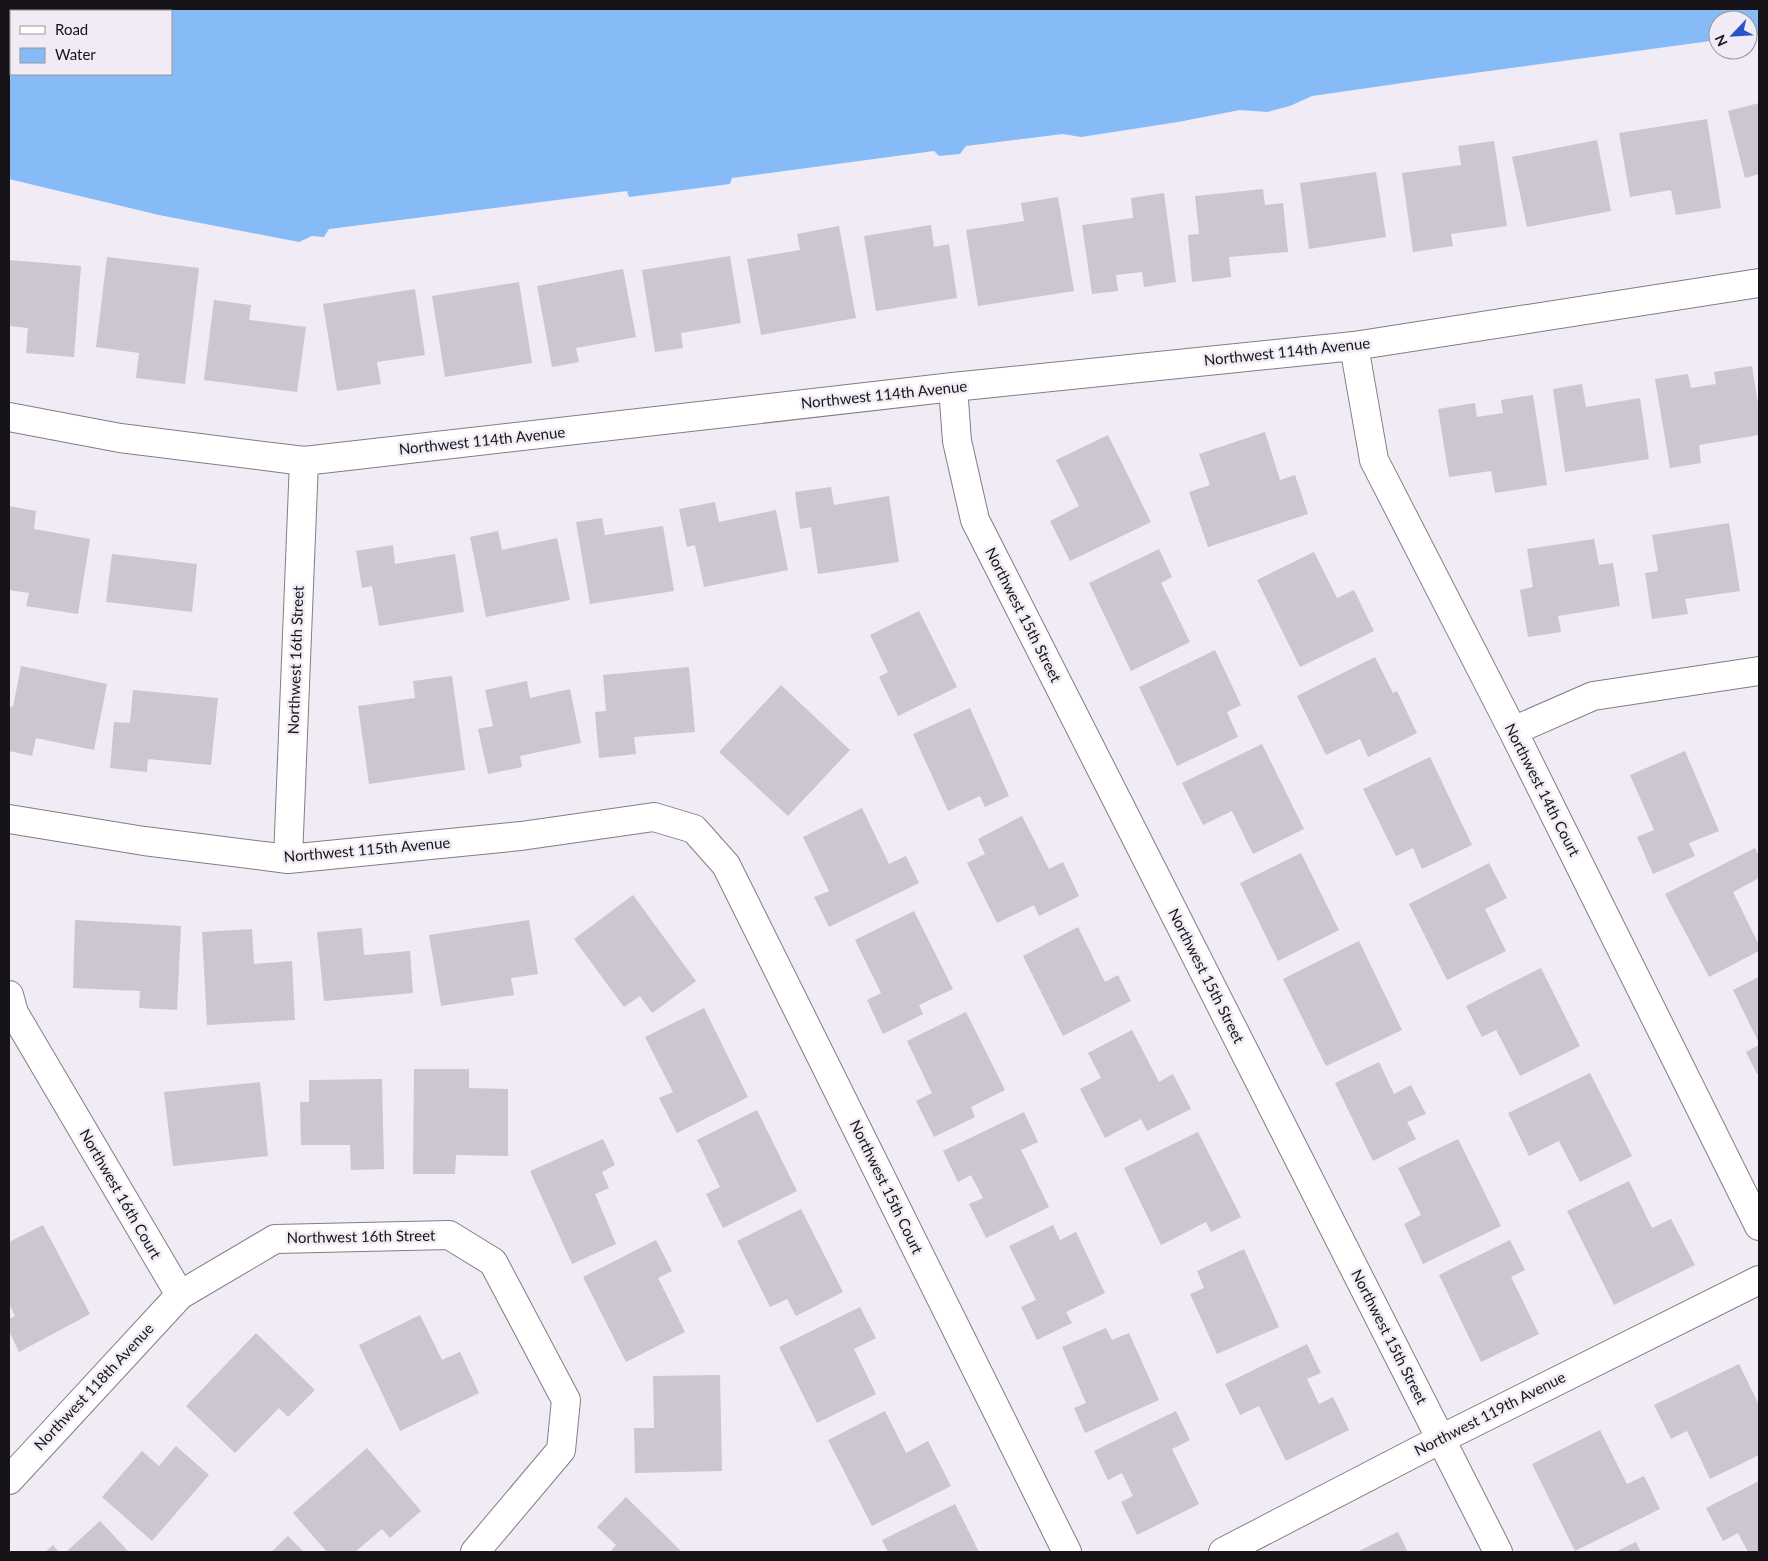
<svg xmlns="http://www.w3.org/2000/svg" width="1768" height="1561" viewBox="0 0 1768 1561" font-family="Lato,sans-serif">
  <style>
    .water { fill: #87bbf7; fill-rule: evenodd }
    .building { fill: #cbc6cf }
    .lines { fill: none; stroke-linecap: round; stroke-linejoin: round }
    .street-casing { stroke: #827d85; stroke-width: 30 }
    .street { stroke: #fff; stroke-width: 28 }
    .labels { text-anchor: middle; stroke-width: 5; stroke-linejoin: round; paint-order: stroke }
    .street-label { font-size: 15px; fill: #161418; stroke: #f0ebf4 }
  </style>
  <rect width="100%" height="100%" fill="#f0ebf4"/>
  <path class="water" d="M9,9H1759V35L1748,36V20H1718V40L1430,79L1312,96L1290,106L1267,112L1240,110L1178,122L1081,137L1063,134L966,146L960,154L939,156L934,151L732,178L730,184L629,197L627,191L329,229L324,237L312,236L299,242L159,215L9,179ZM11,11H171V74H11Z"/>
  <path class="building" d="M1759,103V174L1745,178L1728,111Z
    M1707,119L1721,208L1676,215L1671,190L1630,197L1619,133Z
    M1597,140L1611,211L1527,227L1512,157Z
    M1494,141L1507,226L1451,234L1453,246L1413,252L1402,173L1461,165L1458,146Z
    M1376,172L1386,237L1309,249L1300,183Z
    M1263,189L1265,205L1283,203L1288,252L1229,257L1231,277L1192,282L1188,235L1199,234L1195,196Z
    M1164,193L1176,282L1144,287L1142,272L1116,275L1118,291L1092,294L1082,225L1133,218L1131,198Z
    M1058,197L1074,291L978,306L966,230L1024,221L1021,203Z
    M931,225L934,247L949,244L957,298L876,311L864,236Z
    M839,226L856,318L761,335L747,259L800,250L797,234Z
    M730,256L741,323L681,333L683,348L655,352L642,270Z
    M107,257L199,268L185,384L136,378L139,353L96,347Z
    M9,260L81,266L74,357L26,353L28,328L9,326Z
    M623,269L636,337L576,348L579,362L552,367L537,286Z
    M519,282L532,363L445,377L432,296Z
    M415,289L425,355L377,362L381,384L337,391L323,304Z
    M214,300L251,305L249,320L306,327L297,392L204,380Z
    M1752,366L1759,410V435L1699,445L1701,463L1670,468L1655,379L1688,374L1691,388L1716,384L1714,372Z
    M1582,384L1586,407L1640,398L1649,459L1565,472L1553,389Z
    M1533,395L1547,485L1495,493L1491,471L1449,477L1438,409L1475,403L1477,417L1503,413L1501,400Z
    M1265,432L1280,480L1295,475L1308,514L1208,547L1189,492L1210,485L1199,454Z
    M1108,435L1151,522L1070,561L1050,521L1079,506L1056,460Z
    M831,487L834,505L889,496L899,562L818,574L811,527L800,529L795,492Z
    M715,502L719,522L776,510L788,570L704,587L695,545L687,547L679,509Z
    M9,506L36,511L34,529L90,539L78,614L26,606L29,593L9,590Z
    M602,518L605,535L663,526L674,591L590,604L576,522Z
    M1729,523L1740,591L1685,599L1688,614L1652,619L1645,573L1658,571L1652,535Z
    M498,531L502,550L557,538L570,600L486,617L470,537Z
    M1594,539L1599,565L1613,563L1620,606L1558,616L1561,632L1528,637L1520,590L1533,587L1527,549Z
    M393,545L395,564L455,554L464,612L379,626L372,586L362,588L356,551Z
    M1159,549L1172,577L1161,583L1190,642L1131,671L1089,583Z
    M1314,552L1337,598L1354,590L1374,631L1300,667L1257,580Z
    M112,554L197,564L192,612L106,602Z
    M919,611L957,687L898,716L879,677L888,672L870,635Z
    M1215,650L1241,705L1227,712L1238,737L1177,766L1139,687Z
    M1375,657L1393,693L1397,691L1417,733L1368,757L1360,739L1326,755L1297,696Z
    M21,666L107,684L94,750L36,738L32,756L9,751V706L13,707Z
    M689,667L695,732L634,737L636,754L599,758L595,712L606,711L603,675Z
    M452,676L465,770L369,784L358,706L415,698L413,681Z
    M527,681L530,698L570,689L581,743L520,756L522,767L488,774L478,729L493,726L485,690Z
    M781,685L850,750L788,816L719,752Z
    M133,690L218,698L211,765L148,759L147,772L110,768L114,722L130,723Z
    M970,708L1009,796L985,807L980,796L948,811L913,734Z
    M1262,744L1304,829L1253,854L1232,811L1203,825L1182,783Z
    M1685,751L1719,831L1689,843L1695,856L1653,874L1637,837L1654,830L1630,775Z
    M1430,757L1472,845L1422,869L1413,848L1396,856L1363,789Z
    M862,808L889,864L906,856L919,883L829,927L814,897L829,891L803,837Z
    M1022,816L1049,869L1063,862L1079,896L1039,916L1034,905L997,923L967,863L985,854L978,839Z
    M1755,848L1759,856V878L1733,892L1759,945V951L1709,977L1665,894Z
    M1301,853L1339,930L1278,961L1240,883Z
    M1489,863L1507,898L1485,909L1506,951L1447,980L1409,904Z
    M633,895L696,981L652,1013L640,996L624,1007L574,939Z
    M914,911L953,989L919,1005L923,1014L883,1034L867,1000L881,993L855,940Z
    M75,920L181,926L177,1010L139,1008L140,991L73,988Z
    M529,920L538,974L511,978L514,995L441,1006L429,935Z
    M1078,927L1105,982L1118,975L1131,1001L1063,1036L1023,956Z
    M362,928L364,955L410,951L413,993L324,1001L317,932Z
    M252,929L254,964L292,961L295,1020L207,1025L202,932Z
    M1359,941L1402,1030L1326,1066L1283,979Z
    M1541,968L1580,1046L1520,1076L1496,1030L1482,1037L1466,1006Z
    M1759,977V1043L1733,990Z
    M704,1008L748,1097L677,1133L659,1098L673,1092L645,1037Z
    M966,1012L1005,1090L971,1107L975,1117L934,1137L916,1101L932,1093L907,1041Z
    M1132,1030L1159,1082L1173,1074L1191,1109L1147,1131L1141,1119L1105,1138L1080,1089L1101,1078L1088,1053Z
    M1759,1045V1073L1757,1074L1746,1052Z
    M1379,1062L1394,1094L1411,1085L1426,1114L1407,1122L1416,1139L1373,1161L1335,1083Z
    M414,1069H469V1088L508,1089V1156L456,1155L455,1174H413Z
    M1590,1073L1632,1156L1580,1182L1559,1141L1529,1156L1508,1113Z
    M382,1079L384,1169L351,1170L350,1145H301L300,1102H309V1080Z
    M260,1082L268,1156L173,1166L164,1092Z
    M757,1110L797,1191L723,1228L706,1194L720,1187L697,1140Z
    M1024,1112L1038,1142L1021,1150L1049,1207L986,1238L969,1204L983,1198L971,1175L958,1182L943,1151Z
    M1198,1132L1241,1217L1211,1232L1206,1222L1161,1245L1124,1168Z
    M603,1139L615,1165L602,1172L609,1188L595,1194L616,1244L572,1264L530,1171Z
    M1458,1139L1501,1226L1423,1264L1404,1224L1421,1215L1398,1168Z
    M1629,1181L1652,1228L1671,1219L1695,1265L1614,1305L1567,1211Z
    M801,1209L843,1292L796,1316L787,1299L770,1307L737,1241Z
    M43,1225L90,1314L19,1352L9,1331V1319L15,1316L9,1304V1242Z
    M1053,1225L1060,1240L1076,1232L1105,1293L1066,1312L1072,1323L1037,1340L1021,1307L1036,1300L1009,1246Z
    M656,1240L672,1271L658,1278L685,1332L626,1362L583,1277Z
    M1510,1240L1525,1270L1511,1277L1539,1334L1481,1362L1439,1275Z
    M1244,1249L1279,1327L1217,1354L1190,1294L1204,1288L1197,1271Z
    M860,1307L876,1338L854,1349L876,1394L817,1423L779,1347Z
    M420,1315L442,1360L460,1352L479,1393L400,1431L359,1345Z
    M1106,1328L1112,1340L1129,1333L1159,1400L1085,1433L1074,1408L1086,1403L1062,1347Z
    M256,1333L315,1390L288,1417L279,1408L235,1453L186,1406Z
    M1307,1344L1321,1373L1307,1379L1319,1404L1333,1397L1349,1430L1286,1461L1259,1406L1240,1415L1225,1384Z
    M1739,1364L1759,1405V1455L1710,1479L1687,1431L1671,1439L1654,1405Z
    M720,1375L722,1471L635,1473L634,1428H654L653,1376Z
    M885,1411L906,1453L928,1441L951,1486L872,1526L828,1440Z
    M1176,1411L1190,1440L1172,1449L1199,1504L1137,1535L1121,1502L1133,1496L1122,1473L1108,1480L1094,1451Z
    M1600,1430L1627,1484L1644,1476L1660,1509L1575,1551L1532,1464Z
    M176,1446L209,1475L152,1541L102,1497L142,1451L159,1466Z
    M367,1448L421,1511L390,1538L382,1529L355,1552H327L293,1513Z
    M1759,1481V1552H1748L1738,1533L1723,1541L1706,1508Z
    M626,1497L682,1552H610L616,1545L597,1527Z
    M955,1504L979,1552H888L882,1540Z
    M100,1521L129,1552H66Z
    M1398,1532L1408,1552H1357Z
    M288,1536L304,1552H271Z
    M1636,1542L1641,1552H1615Z
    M53,1545L59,1552H45Z"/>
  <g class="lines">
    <defs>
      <path id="street" d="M1354,346L1374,460L1513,731L1759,1226
        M953,387L957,441L975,520L1498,1552
        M9,417L120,438L304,461L953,387L1354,346L1759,283
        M1513,731L1593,696L1759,671
        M9,819L144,841L288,859L521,836L654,817L694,829L726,865L1067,1552
        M288,859L304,461
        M9,995L14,1013L180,1295L275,1239L449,1235L493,1262L566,1400L561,1450L475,1552
        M9,1480L180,1295
        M1223,1552L1441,1439L1759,1280"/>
    </defs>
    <use href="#street" class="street-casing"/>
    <use href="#street" class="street"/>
  </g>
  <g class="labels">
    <g class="street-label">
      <text transform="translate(1287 352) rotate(-6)" y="5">Northwest 114th Avenue</text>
      <text transform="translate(884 395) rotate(-6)" y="5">Northwest 114th Avenue</text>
      <text transform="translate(482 441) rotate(-6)" y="5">Northwest 114th Avenue</text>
      <text transform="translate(1023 615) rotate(63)" y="5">Northwest 15th Street</text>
      <text transform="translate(296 660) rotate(-88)" y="5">Northwest 16th Street</text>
      <text transform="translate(1542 790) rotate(63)" y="5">Northwest 14th Court</text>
      <text transform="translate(367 850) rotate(-5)" y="5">Northwest 115th Avenue</text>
      <text transform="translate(1206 976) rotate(63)" y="5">Northwest 15th Street</text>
      <text transform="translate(886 1187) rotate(64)" y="5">Northwest 15th Court</text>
      <text transform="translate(120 1194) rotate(60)" y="5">Northwest 16th Court</text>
      <text transform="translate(361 1237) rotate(-1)" y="5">Northwest 16th Street</text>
      <text transform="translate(1389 1337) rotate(63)" y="5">Northwest 15th Street</text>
      <text transform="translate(94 1387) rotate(-47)" y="5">Northwest 118th Avenue</text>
      <text transform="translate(1490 1414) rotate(-27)" y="5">Northwest 119th Avenue</text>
    </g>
  </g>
  <rect width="1768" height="1561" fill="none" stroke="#161418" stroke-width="20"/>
  <rect x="10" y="10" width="162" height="65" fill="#f0ebf4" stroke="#99959c"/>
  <rect x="20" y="26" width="25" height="8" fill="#ffffff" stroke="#99959c"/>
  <text x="55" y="35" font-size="15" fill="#161418">Road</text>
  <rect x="20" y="48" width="25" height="15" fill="#87bbf7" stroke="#99959c"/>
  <text x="55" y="60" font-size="15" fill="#161418">Water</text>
  <g transform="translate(1733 35) rotate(245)"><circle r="24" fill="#f0ebf4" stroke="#99959c"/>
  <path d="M0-4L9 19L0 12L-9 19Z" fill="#2755c3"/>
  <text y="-8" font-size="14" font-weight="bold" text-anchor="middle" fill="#161418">N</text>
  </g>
</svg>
